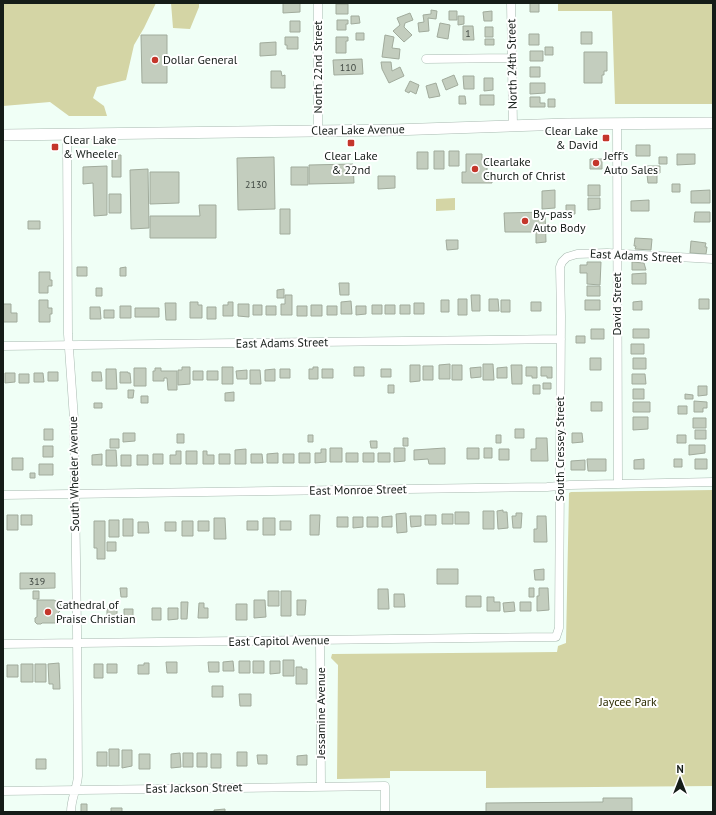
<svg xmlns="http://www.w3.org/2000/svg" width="716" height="815" viewBox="0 0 716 815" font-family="'PT Sans',sans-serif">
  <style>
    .green { fill: #d4d5a5 }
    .building { fill: #c3cdbe; stroke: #a1ab9c }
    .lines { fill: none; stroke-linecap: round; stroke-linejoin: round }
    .minor-casing { stroke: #a9bab1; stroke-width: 9 }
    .major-casing { stroke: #a9bab1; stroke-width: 12 }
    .minor { stroke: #fff; stroke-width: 8 }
    .major { stroke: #fff; stroke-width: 11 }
    .poi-dot { fill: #c4362b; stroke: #fff; stroke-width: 1.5 }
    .labels { text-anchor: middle; stroke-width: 4; stroke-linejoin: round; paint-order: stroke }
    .number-label { font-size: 10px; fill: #404842 }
    .poi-label { font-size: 12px; fill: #151c18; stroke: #fff; text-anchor: start }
    .street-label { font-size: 12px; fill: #151c18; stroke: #fff }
    .park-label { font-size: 12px; fill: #2c2b03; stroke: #fff }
  </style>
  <rect width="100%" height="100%" fill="#f0fff6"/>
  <path class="green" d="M3,3H156L144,28L134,45L126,80L97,87L93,98L104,106L107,116H69L50,102L3,106Z
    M171,3H199V7L190,29L173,28Z
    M558,3H713V104H615L612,11H558Z
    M455,198V210L436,211V199Z
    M713,490V786L486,788V771H390V778L337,779L338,665L331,658L332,654L557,652L558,646L566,643L569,493L571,492Z"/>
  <path class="building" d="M283,3H300V12L283,13Z
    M530,3H539V12H530Z
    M336,4H348V14H336Z
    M431,10L437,11L436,19L428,18L429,31L419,32L418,23L424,22L423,15L431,14Z
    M449,11H457V20H449Z
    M492,11V21H484L483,12Z
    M410,13L413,20L405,23L404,27L412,35L404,42L393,31L400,25L397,18Z
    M351,16H359L360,23L351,24Z
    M458,16H464V24L458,25Z
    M337,20H348V24H346V30H337Z
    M290,21H300V32H290Z
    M440,23L450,25L448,39L437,37Z
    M463,26H473L474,40H463Z
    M485,27H493V37H485Z
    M581,32H592V44H581Z
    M356,33H364V40H356Z
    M529,34H539V45H529Z
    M141,35H167V83H142Z
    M385,35L394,37L392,48L400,49L399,59L382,57Z
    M285,37H298V49H287V45H285Z
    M336,37H348V41H346V53H336Z
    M485,39H494V45H485Z
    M276,42V55L260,56V43Z
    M545,47H553V55H545Z
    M530,51H543V61H530Z
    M584,52H607V71H604V75H602V83H584Z
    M362,59L363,74L334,75L333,60Z
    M381,62H391L392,71L400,67L404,76L389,83L382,69Z
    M530,67H540V77H530Z
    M271,71H281L282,76L285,75V88H271Z
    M454,75L458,85L446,90L442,80Z
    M463,76H474V89H464Z
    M484,78H493V90L484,91Z
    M410,81L419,85L416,94L410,91L409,93L405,91Z
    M436,83L440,96L429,98L426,86Z
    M530,83H545V93L530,94Z
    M480,95H494V105H480Z
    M459,96H465L466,104H459Z
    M530,97H540V103H545V107H530Z
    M548,99H555V107H548Z
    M636,145H650V156H636Z
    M434,151H444V169H434Z
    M449,151H459V166H449Z
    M417,152H428V169H417Z
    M466,154H482V160H487V173H492V183H462V172H466Z
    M677,154H695V164L677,165Z
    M112,155H121V177H112Z
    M274,157L275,209L238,210L237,158Z
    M659,157H667V164H659Z
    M590,159H602V169H590Z
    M353,164L354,183L309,184V165Z
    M107,166V215L94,216L93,183L83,184V167Z
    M646,166H660V173H657V183H648Z
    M291,167H308V185H291Z
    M148,169L149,228L131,229L130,170Z
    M150,172H179V203L150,204Z
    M378,176H395V188L378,189Z
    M672,184H680V192H672Z
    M588,185H600V196H588Z
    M555,190V208L542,209V191Z
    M710,190V203H691V191Z
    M109,194H121V213H109Z
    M588,198H600V209L588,210Z
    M649,200V211H631V201Z
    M199,205H216V238H150V216H200Z
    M566,205H575V214H566Z
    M280,209H290V234H280Z
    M545,212L546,242L536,243V232H505L504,213Z
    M695,212H710V222H694Z
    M28,221H40V229H28Z
    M635,238L652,239L651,250L635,249L636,246H634Z
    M446,240H458V249L447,250Z
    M691,241L706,243L705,247H707L706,254L690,253Z
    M587,262H601L600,285L587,284V273H580V265H587Z
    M632,262L644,263L646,270H632Z
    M77,267H87V276H77Z
    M126,267V276H120V268Z
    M39,272H50V280H52V286H48V293H39Z
    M646,273V284H632V274Z
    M339,283H349V295H340Z
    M587,286H600V296H587Z
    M96,288H102V296H96Z
    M284,289V298H277V290Z
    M285,295H292V315H281V304H285Z
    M471,295H480V311H472Z
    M458,299H467V315H458Z
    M489,299H498L499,311H489Z
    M699,299H709V309H699Z
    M39,300H48V308H52V314H50V322H39Z
    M441,300H449V312H441Z
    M501,300H510V312H501Z
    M585,300H600V310H585Z
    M351,301L352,314H341V302Z
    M642,301V310H633V302Z
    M190,302H198V305H202V318H190Z
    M228,302H233V316H223V305H228Z
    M531,302H541V311H531Z
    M165,303H176V320H166Z
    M414,303H424V314H414Z
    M3,304H11V313H17V322H3Z
    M238,304H249V317L238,316Z
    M253,305H262V315H253Z
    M311,305H322V316H311Z
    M372,305H382V314H372Z
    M385,305H395V314H385Z
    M400,305H410V314H400Z
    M120,306H131V318H120Z
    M266,306H276V315H266Z
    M297,306H307V316H297Z
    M327,306H337V315H327Z
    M356,306H366V314L356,315Z
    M90,307H100L101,319H90Z
    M207,307H216V319H207Z
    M135,308H159V317H135Z
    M104,310H114V318H104Z
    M591,329H604V339H591Z
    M633,329H649V338H633Z
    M576,336H585V343H576Z
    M631,344H644V354H631Z
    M590,358H601V370H590Z
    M633,358H646V369H633Z
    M450,364V379H439V365Z
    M483,364H493L494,380H483Z
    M410,365H420V381L410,382Z
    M452,365H462V380H452Z
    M511,365H522V384H512Z
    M423,366H433V380H423Z
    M182,367H190V384L178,385V370H182Z
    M222,367H233V384H222Z
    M313,367H318V379H309V369H313Z
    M354,367H364V376H354Z
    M481,367V377L471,378L470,368Z
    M507,367V378H497V368Z
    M526,367H537V378H532V376H526Z
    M541,367H552V378H547V376H541Z
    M134,368H146V386H134Z
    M155,368H161V371H177V390H168L167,378H164V381H153V371H155Z
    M106,369H116L117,389H106Z
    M275,369V381H265V370Z
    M280,369H290V378H280Z
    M322,369H333V378H322Z
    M381,369H391V377H381Z
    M247,370V379H237L236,371Z
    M250,370H260L261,384H250Z
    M193,371H203V380H193Z
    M207,371H218V380H207Z
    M48,372H58V381H48Z
    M92,372H101L102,381H92Z
    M120,372H128V373H130L131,383H120Z
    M5,373H15V382L5,383Z
    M34,373H43L44,382H34Z
    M19,374H29V383H19Z
    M632,374H645L646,384H632Z
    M543,383H551V389H543Z
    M388,385H394V393H388Z
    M533,385H540V394H533Z
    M698,386H707V395L698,396Z
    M633,389H644V399H633Z
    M128,390H134L133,398H128Z
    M234,392V401H225V393Z
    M685,394L693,395V399H685Z
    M141,396H148V403H141Z
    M694,401L707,402V408H703V412H694Z
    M591,402H602V411H591Z
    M633,402H650V412H633Z
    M94,403H102V408H94Z
    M678,406H687V414H678Z
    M633,417H648V429L633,430Z
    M693,418H706V428H693Z
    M44,429H53V440H44Z
    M515,429H524V438H515Z
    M695,430H706V439H695Z
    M123,433H135V441L123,442Z
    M572,433H582L583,442L572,443Z
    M177,434H184V443H177Z
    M308,435H313V442H308Z
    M496,435H501V443H496Z
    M677,435H686V443H677Z
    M403,438H408V446H403Z
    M536,438H547L548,461H531V449H536Z
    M110,439H119V448H110Z
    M370,441H377V448H371Z
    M689,445H705V453L689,455Z
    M43,446H53V457H43Z
    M330,448H342V462H330Z
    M394,448H405V461L394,462Z
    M445,448V464H429L428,459L414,460V450Z
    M467,448H479V459H467Z
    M484,448H492V458H484Z
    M246,449V464H235V450Z
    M321,449H326V462L315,463V453H321Z
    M499,449H509V460H499Z
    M106,450H116L117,466H106Z
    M176,451H181V464H170V455H176Z
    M186,451H197V464H186Z
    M203,451H207V455H214V464H203Z
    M278,453V463H267V454Z
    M299,453H310V463H299Z
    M346,453H358V462H346Z
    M363,453H374V462H363Z
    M378,453H390V462H378Z
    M102,454V465H92V455Z
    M153,454H163V464H153Z
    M219,454H230V464H219Z
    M251,454H262L263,463H251Z
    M283,454H294V463H283Z
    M121,455H131V466H121Z
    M137,455H148V465H137Z
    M12,458H23V470H12Z
    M587,459H606V471H588Z
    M644,459V469H634V460Z
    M674,459H682V467H674Z
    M695,459H707V469H695Z
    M585,460V470H571V461Z
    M39,464H53V475H39Z
    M30,473H35V478H30Z
    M503,510V512H507L508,528L498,529L497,511Z
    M483,511H494V529H483Z
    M455,512H469V524H455Z
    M406,513L407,532L397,533L396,514Z
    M516,513H522L521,528H513L512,516H516Z
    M442,514H453V524H442Z
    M7,515H18V530H7Z
    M21,515H32V525H21Z
    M310,515H320L319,535H310Z
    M425,515H436V525H425Z
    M392,516V527H382V517Z
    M410,516H421V526L411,527Z
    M537,516H546L547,542H534V529H537Z
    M337,517H348V527H337Z
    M353,517H363V527L353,528Z
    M367,517H378V527H367Z
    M214,518H225L226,539H214Z
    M263,518H275V535H263Z
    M123,519H133V536H123Z
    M109,520H119V537H109Z
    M94,521H105V559H97V548H94Z
    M182,521H193V536H182Z
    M198,521H209V531H198Z
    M247,521H258V530H247Z
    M280,521H291V530H280Z
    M138,522H148L149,533H138Z
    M165,522H176V531H165Z
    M107,542H116V551H107Z
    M437,569H458V584H437Z
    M544,569V580H535L534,570Z
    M20,573H55V588L20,589Z
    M120,588H127V597H121Z
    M529,588H534V597H529Z
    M539,588H548L549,610L537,611V596H539Z
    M378,589H388L389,609H378Z
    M33,591H39V599H33Z
    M268,591H279V606H268Z
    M281,591H291V616H281Z
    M394,594H404L405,607H394Z
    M466,596H481V607H466Z
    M487,597H494V602H500V611H487Z
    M37,600H54L58,602L61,605V610L58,613V623H42L41,624H37L35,622V618L37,617Z
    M254,600H265L266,617L254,618Z
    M297,600H306L305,615H297Z
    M181,602H188L187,619H181Z
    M514,602L515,611L504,612L503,603Z
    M520,602H531V611H520Z
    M199,603H204V608H208V618H198Z
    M236,604H247V620H236Z
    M152,608H161V620H152Z
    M168,608H178V619L168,620Z
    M107,609H117V620L107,621Z
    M124,609H133V621H124Z
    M283,660H294V676H283Z
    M233,661L234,671H223V662Z
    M239,661H250V673H239Z
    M253,661H264V673H253Z
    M270,661H280V673L270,674Z
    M166,662H177V673H167Z
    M208,662H219V672H209Z
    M59,663L60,689H53V684H49L48,664Z
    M144,663H149V674H138V665H144Z
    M21,664H33V682H21Z
    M35,664H46V682H35Z
    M94,664H103V678H94Z
    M107,664H117V673H107Z
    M7,665H18V677H7Z
    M296,667H302V669H307V684H296Z
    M212,686H223V697H212Z
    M239,694H251V706H240Z
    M109,749H119V766H109Z
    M122,750H132V766L122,768Z
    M97,752H107V766H97Z
    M237,752H247V766H237Z
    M180,753L181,767L171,768V754Z
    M183,753H193V767H183Z
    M197,753H207V767H197Z
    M139,754H150V769H139Z
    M211,754H221V768H211Z
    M257,755H267V764H258Z
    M307,755V765H297V756Z
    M36,759H46V769H36Z
    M603,798H632V812H486V803L603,802Z
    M81,804H87V812H92H81Z
    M111,808H122V812H111Z
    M225,809V812H214V810Z"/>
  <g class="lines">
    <defs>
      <path id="minor" d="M511,3L513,126
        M426,59L512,58
        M617,124L618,484
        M318,131V3
        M67,135L68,334L74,419L77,629L78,776C77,789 71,798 71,812
        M3,346L561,339
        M3,495L547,487L570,485L713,482
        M320,641L321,786
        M3,644L556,637L559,628L561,316L560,267L562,262L567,257L577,254L607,253L713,259
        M3,791L385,786V812"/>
      <path id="major" d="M3,135L393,130L567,124L713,123"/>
    </defs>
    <use href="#minor" class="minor-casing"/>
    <use href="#major" class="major-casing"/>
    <use href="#minor" class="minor"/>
    <use href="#major" class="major"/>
  </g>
  <g class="poi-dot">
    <circle cx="155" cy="60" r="4"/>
    <rect x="602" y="134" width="8" height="8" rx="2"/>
    <rect x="347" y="139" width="8" height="8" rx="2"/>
    <rect x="51" y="143" width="8" height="8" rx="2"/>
    <circle cx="596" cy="163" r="4"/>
    <circle cx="475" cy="169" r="4"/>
    <circle cx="525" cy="221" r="4"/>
    <circle cx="48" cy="612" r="4"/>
  </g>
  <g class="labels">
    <g class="number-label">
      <text x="468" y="37">1</text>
      <text x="348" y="71">110</text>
      <text x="256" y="188">2130</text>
      <text x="37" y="585">319</text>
    </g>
    <g class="poi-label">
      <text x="163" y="64">Dollar General</text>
      <text x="598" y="135" text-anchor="end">Clear Lake<tspan x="598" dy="14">&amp; David</tspan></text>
      <text x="63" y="144">Clear Lake<tspan x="63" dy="14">&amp; Wheeler</tspan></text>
      <text x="351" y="160" text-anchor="middle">Clear Lake<tspan x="351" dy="14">&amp; 22nd</tspan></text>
      <text x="604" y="160">Jeff's<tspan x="604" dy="14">Auto Sales</tspan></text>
      <text x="483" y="166">Clearlake<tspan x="483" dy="14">Church of Christ</tspan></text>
      <text x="533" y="218">By-pass<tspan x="533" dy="14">Auto Body</tspan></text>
      <text x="56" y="609">Cathedral of<tspan x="56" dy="14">Praise Christian</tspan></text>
    </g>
    <g class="street-label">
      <text transform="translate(512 64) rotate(-91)" y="4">North 24th Street</text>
      <text transform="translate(318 67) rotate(-90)" y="4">North 22nd Street</text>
      <text transform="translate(358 130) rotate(-1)" y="4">Clear Lake Avenue</text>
      <text transform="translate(636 256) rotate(3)" y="4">East Adams Street</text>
      <text transform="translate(617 304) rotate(-90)" y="4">David Street</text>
      <text transform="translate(282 343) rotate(-1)" y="4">East Adams Street</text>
      <text transform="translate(560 449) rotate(-90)" y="4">South Cressey Street</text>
      <text transform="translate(74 474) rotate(-91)" y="4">South Wheeler Avenue</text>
      <text transform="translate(358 490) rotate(-1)" y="4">East Monroe Street</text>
      <text transform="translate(279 641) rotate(-1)" y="4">East Capitol Avenue</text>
      <text transform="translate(321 713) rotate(-90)" y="4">Jessamine Avenue</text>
      <text transform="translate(194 788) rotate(-1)" y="4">East Jackson Street</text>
    </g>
    <g class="park-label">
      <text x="628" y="706">Jaycee Park</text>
    </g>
  </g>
  <rect width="716" height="815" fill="none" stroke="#151c18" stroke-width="8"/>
  <g transform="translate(680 779)" stroke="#ffffff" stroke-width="3" paint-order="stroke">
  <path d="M0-3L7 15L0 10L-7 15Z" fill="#151c18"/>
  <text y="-6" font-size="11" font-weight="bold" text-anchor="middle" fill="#151c18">N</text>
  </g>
</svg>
